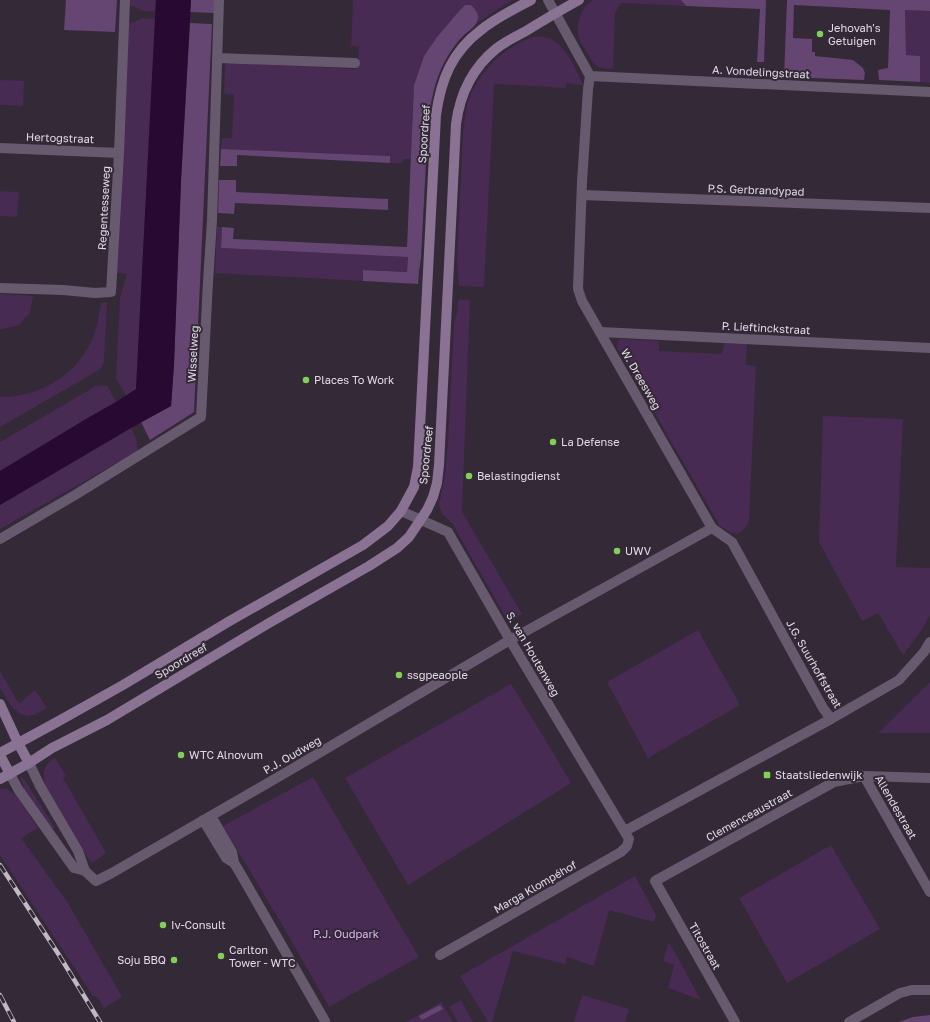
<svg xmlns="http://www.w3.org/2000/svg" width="930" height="1022" viewBox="0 0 930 1022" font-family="'Golos Text',sans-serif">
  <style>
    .green { fill: #472b52 }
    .forest { fill: #654572 }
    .water { fill: #270932 }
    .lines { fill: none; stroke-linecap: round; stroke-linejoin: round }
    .street { stroke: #685a6e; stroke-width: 10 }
    .secondary { stroke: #897292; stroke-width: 10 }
    .rail-casing { stroke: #c0bac3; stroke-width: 4.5 }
    .rail { stroke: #332937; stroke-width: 3; stroke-dasharray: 9; stroke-linecap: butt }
    .poi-dot { fill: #80d051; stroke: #332937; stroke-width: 1.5 }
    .labels { text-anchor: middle; stroke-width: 4; stroke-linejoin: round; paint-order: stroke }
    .poi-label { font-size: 11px; fill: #e1dbe4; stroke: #332937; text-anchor: start }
    .street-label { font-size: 11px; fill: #e1dbe4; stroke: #332937 }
    .park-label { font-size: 11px; fill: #dfadf4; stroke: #332937 }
  </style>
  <rect width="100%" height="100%" fill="#332937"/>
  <path class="green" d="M130,0H156L155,11H142L135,7L130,6Z
    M353,0H512L477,23L478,18L465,5L459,11L437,37L424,56L414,85L411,159H403L402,163H390V156L221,149L222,138H232L234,95L224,94L225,65L227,63H231L357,69L359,47L351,46Z
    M593,0H681L686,6L621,3L615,13L613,69C608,68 601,69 597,66C593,64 591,58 588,54C585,49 581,44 579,38C575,24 581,7 593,0Z
    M905,10L930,11V83L920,82V56L906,55Z
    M143,18L155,19L136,389L126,396L116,378L120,297L127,274L117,273L129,23L134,22Z
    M539,36C544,37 550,38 554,41C566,48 578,72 583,85L566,83V88L494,84L484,287L459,286L458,272L457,260L463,133C464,124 465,115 467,106C475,74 507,42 539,36Z
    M0,80L24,81L23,106L0,105Z
    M0,191L19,192L17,217L0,216Z
    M217,227H222L221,248L408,257L407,272L364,270L363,281L215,273Z
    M0,294L33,296L30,313L19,325L3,329H0Z
    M460,300H470L462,512L522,614L509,623L452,523L442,514L439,505L445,475L448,442L454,324L457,312L458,301Z
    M107,302L104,361L103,365L99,370L0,427V397C42,397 81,373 95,332C98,323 99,313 101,303Z
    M620,339L659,341V351L722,354L724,343L736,344L740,342L747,343L746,365L756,366L749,521C740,539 734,535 720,526L617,348L618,341Z
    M107,385L116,402L86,419L0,471V442L96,386Z
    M823,416L903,419L896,567L930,568V615L921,631L903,655L878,613L862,621L819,542Z
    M131,428L136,438L138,451L0,529V505Z
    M698,630L740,705L648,758L607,682Z
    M0,671L19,704L35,690L47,708L34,715L27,716L19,713L11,706L0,688Z
    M930,682V733H878L928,684Z
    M511,684L551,749L571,783L408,885L345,778Z
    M55,758L66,776L63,778L106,853L92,863L86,855L45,785C42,771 43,766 55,758Z
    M20,776L24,779L55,828L52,829L24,789Z
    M313,777L419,957L329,1007L284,928L223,826Z
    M0,789H7L16,795L38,828L21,838L68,903L122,997L104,1008L98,998L93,996L0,855Z
    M831,845L880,929L787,983L739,898Z
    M635,876L656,915L654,922L609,910L594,966L567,957L565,964L513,951L492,1022H488L460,976Z
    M669,942L701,1000L668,988L674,965L663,961Z
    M582,995L629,1009L625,1022H574Z
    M461,1000L473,1022H458L449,1007Z
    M441,1002L453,1022H406Z"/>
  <path class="forest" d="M66,0H117L115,32L64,30Z
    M191,0H215L214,13L190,12Z
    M681,0H766L764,62H757L760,9L686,6Z
    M787,0H930V11L905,10L906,55L920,56V82L879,80L878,70L888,68L890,10L794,5L793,38L812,39V52H815V56L853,60L863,68L865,73L864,80L784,77Z
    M465,5H471C476,10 480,15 477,22C475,27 468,31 464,35C461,38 458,41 456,44C437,69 432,93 428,123L421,258L419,271L418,284L363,281V270L407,272L408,257L221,248L222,227L234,228L233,239L407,247L414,85L424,56L437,37L459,11Z
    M190,23L212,24L194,412L150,440L141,422L171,406L174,364L181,180Z
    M221,149L390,156V163L237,155V166H220Z
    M219,180H236V192L388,199V210L235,203L234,214L219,213H218Z
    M440,1005L443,1009L422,1020L419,1016Z
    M930,1015V1022H899L913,1017Z"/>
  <path class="water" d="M156,0H191L181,180L174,364L171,406L131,428L0,505V471L86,419L116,402L136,389Z"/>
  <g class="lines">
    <path class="street" d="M218,58L355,63
      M590,76L930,92
      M0,148L119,153
      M582,195L930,208
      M0,288L63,290L95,293L111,292L119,153L125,0
      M600,332C710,337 820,343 930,348
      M401,511L448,532L510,640L629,839L627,846L621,852L440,955
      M0,539L75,495L201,417L208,282L212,220L219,0
      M831,719L899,680L924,652L930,642
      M29,763L40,786L78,851L85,871
      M10,774L18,789L74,868L85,871L96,881L112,873L292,769L510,640L712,528L582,301L578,289L582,182L588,89L590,76L548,0
      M864,776L930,892
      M211,816L232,852L234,863L239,871L325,1021
      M203,820L226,858L234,863
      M625,831L831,719L823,708L807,679L732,542L712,528
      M735,1022L655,881L834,782L864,776L930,778
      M849,1022L900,993L912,990H930"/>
    <path class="secondary" d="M0,704L18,743L29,763
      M0,753L57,722L123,685L228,622L363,545L388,526L401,511L414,487L418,467L436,115C441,79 452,52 481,30C496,18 514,9 531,0
      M0,755L10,774
      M0,779L29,763L52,748L107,720L269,623L369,566L397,548L409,537L427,510L433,497L437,483L439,465L456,124C460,93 472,68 497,48C506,41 517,36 526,31C544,20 561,10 579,0"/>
    <defs>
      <path id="rail" d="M0,865L59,955L100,1022
        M0,995L14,1022"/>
    </defs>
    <use href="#rail" class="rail-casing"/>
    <use href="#rail" class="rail"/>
  </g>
  <g class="poi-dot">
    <circle cx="820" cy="34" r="4"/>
    <circle cx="306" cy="380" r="4"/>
    <circle cx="553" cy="442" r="4"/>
    <circle cx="469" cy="476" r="4"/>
    <circle cx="617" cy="551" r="4"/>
    <circle cx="399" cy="675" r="4"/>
    <circle cx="181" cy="755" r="4"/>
    <rect x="763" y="771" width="8" height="8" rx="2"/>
    <circle cx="163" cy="925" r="4"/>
    <circle cx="221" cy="956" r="4"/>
    <circle cx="174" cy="960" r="4"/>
  </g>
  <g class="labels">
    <g class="poi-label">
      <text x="828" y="32">Jehovah's<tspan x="828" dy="13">Getuigen</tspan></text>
      <text x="314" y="384">Places To Work</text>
      <text x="561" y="446">La Defense</text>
      <text x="477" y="480">Belastingdienst</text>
      <text x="625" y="555">UWV</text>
      <text x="407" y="679">ssgpeaople</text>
      <text x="189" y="759">WTC Alnovum</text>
      <text x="775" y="779">Staatsliedenwijk</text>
      <text x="171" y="929">Iv-Consult</text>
      <text x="229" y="954">Carlton<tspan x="229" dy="13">Tower - WTC</tspan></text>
      <text x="166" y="964" text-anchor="end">Soju BBQ</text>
    </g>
    <g class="street-label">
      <text transform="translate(761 72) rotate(3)" y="4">A. Vondelingstraat</text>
      <text transform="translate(424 134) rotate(-86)" y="4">Spoordreef</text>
      <text transform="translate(60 138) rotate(2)" y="4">Hertogstraat</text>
      <text transform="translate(756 190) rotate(2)" y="4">P.S. Gerbrandypad</text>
      <text transform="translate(104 208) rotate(-87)" y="4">Regentesseweg</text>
      <text transform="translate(766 328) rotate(3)" y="4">P. Lieftinckstraat</text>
      <text transform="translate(193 354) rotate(-87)" y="4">Wisselweg</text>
      <text transform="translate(641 379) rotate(60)" y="4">W. Dreesweg</text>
      <text transform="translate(426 455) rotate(-84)" y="4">Spoordreef</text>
      <text transform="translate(533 654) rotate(60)" y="4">S. van Houtenweg</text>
      <text transform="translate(181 661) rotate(-31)" y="4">Spoordreef</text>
      <text transform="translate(814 664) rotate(60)" y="4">J.G. Suurhoffstraat</text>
      <text transform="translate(292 755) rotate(-30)" y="4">P.J. Oudweg</text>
      <text transform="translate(896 807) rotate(60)" y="4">Allendestraat</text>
      <text transform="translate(749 815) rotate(-29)" y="4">Clemenceaustraat</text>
      <text transform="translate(535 887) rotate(-30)" y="4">Marga Klompéhof</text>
      <text transform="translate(705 946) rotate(60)" y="4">Titostraat</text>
    </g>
    <g class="park-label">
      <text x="346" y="938">P.J. Oudpark</text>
    </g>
  </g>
</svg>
